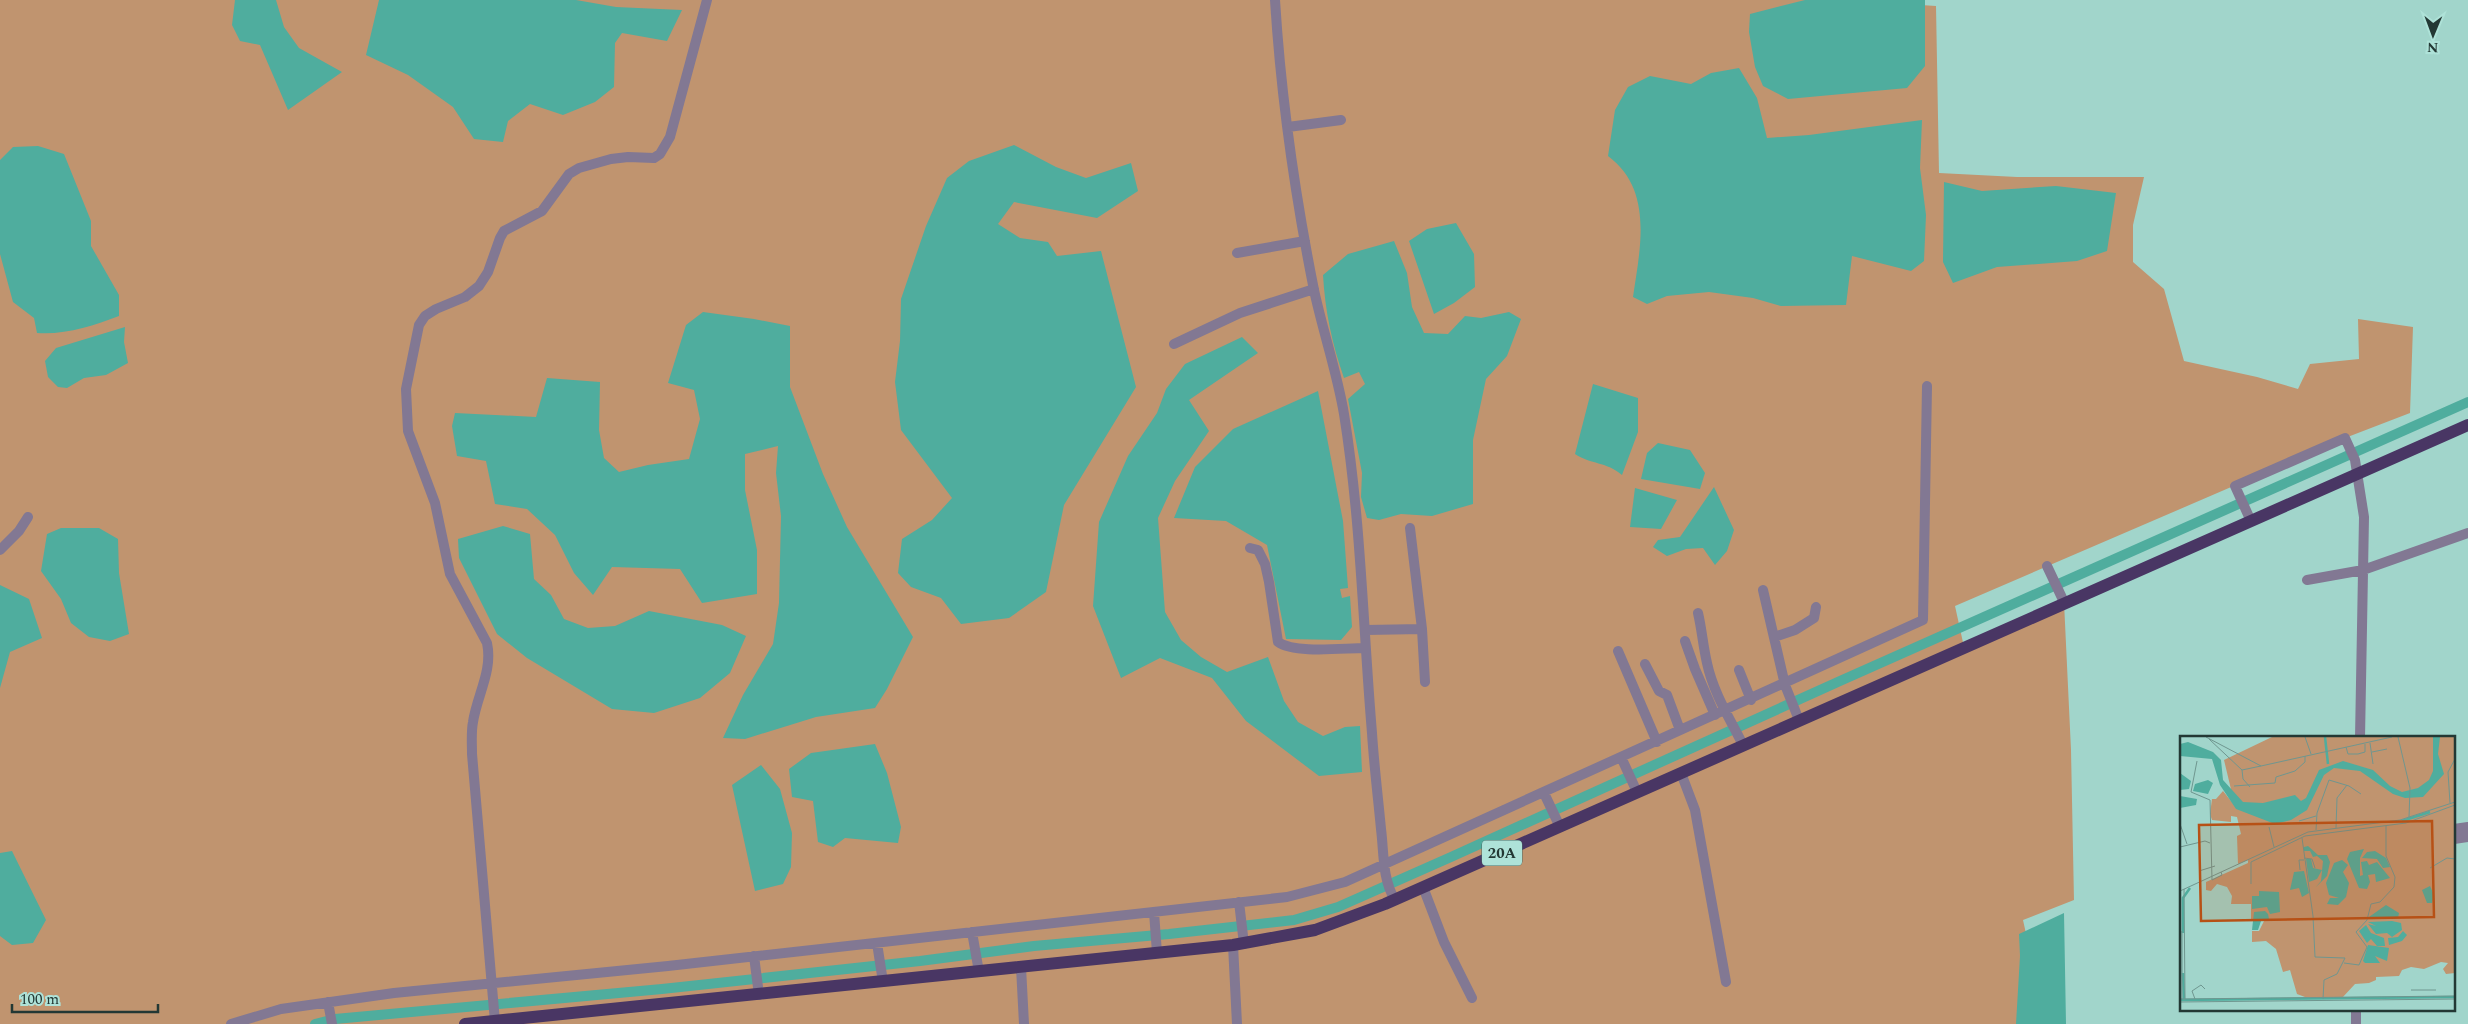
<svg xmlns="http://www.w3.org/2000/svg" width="2468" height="1024" viewBox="0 0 2468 1024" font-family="Spectral,serif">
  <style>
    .green { fill: #c0946f }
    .water { fill: #4fad9e }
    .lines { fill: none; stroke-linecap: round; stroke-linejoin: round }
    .canal { stroke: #4fad9e; stroke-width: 10 }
    .minor { stroke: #827893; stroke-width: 10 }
    .major { stroke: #493664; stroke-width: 12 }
    .labels { text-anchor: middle; stroke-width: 4; stroke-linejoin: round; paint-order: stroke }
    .shield { fill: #aee2d8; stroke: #4d6b65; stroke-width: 1 }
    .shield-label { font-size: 15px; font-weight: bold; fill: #233834 }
    .inset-river { fill: none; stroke: #4fad9e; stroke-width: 2.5 }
    .inset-road { fill: none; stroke: #6f968f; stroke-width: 1 }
    .view { fill: #b75116; fill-opacity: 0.15; stroke: #b75116; stroke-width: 2.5 }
    .inset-edge { fill: none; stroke: #233834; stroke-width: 2.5 }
  </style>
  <rect width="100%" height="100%" fill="#a1d5cb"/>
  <path class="green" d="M0,0H1844L1936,6L1939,173L2017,177H2144L2133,225V262L2164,289L2184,361L2257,377L2298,389L2310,364L2359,359L2358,319L2413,327L2410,413L2345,438L1955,606L1964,647L2064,602L2071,750L2074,900L2023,920L2046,1024H0Z"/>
  <path class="water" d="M235,0H276L284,27L299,48L342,72L288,110L260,45L240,41L232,25Z
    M379,0H576L616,7L682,10L667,41L622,33L615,43L614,87L595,102L563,115L530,104L508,121L503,142L474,139L453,107L408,75L366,55Z
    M1805,0H1925V66L1907,88L1788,99L1763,86L1755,67L1749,32L1750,14Z
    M1739,68L1757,98L1767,138L1809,135L1922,120L1920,168L1926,215L1924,261L1911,271L1852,256L1846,305L1781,306L1753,298L1709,292L1667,296L1647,304L1633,297C1640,249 1654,190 1608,156L1615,110L1628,87L1650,76L1691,84L1711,73Z
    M1014,145L1056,167L1086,178L1131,163L1138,191L1097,218L1014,202L998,224L1020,238L1048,242L1057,256L1101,251L1136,387L1064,505L1046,592L1009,618L961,624L941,598L911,587L898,573L902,539L932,520L952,498L901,430L895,382L900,341L901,299L926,226L947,178L969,161Z
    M38,146L64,154L91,221V246L119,295V316C93,326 65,335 37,333L34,318L13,302L0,254V160L13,147Z
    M1944,182L1982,191L2056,186L2116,193L2107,251L2077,261L1997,267L1953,283L1943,262Z
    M1456,223L1474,254L1475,287L1454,303L1434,314L1409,241L1427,229Z
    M1394,241L1407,273L1412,307L1424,333L1448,334L1465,316L1481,318L1509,312L1521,319L1507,356L1486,379L1473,440V504L1432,516L1401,514L1379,520L1367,518L1361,497L1362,473L1348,399L1365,384L1359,372L1344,378C1332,344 1325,311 1323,275L1348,254Z
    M703,312L754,319L790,326V387L823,474L847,527L913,637L887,689L875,708L816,717L745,739L723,738L743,695L773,644L779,603L781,516L776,473L778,446L745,454V490L757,550V594L702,603L680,569L612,567L593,595L574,573L555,535L527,509L495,504L486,461L457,456L452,426L455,413L536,417L547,378L600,382L599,430L604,458L619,472L648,465L689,459L700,419L694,390L668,383L686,325Z
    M125,327L124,342L128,363L106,375L84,378L67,388L58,387L48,377L45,361L56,348Z
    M1242,337L1258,353L1189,400L1209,431L1175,481L1158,518L1165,612L1181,640L1201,657L1227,672L1268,657L1284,701L1298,722L1323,736L1345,727L1360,726L1362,772L1319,776L1246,721L1212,678L1160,658L1121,678L1093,606L1099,522L1128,456L1157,413L1166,389L1185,364Z
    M1593,384L1638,398V432L1622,475C1605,461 1592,465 1575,454Z
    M1318,391L1343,521L1348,588L1340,589L1342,598L1350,596L1352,627L1341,640L1286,639L1267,545L1226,521L1174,518L1195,467L1233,429Z
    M1658,443L1690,450L1705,473L1700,489L1641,479L1647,453Z
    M1714,487L1734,530L1727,551L1715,565L1703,548L1686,549L1667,556L1653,547L1658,540L1680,537Z
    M1635,488L1677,500L1661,529L1630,527Z
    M503,526L530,534L534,579L551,595L564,619L588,628L615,626L649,611L722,625L746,636L730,673L700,698L654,713L612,709L527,658L497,634L459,558L458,539Z
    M61,528H99L118,539L119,573L129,634L110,641L89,637L71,623L61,599L41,571L47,534Z
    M0,585L29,599L42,638L10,652L0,688Z
    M875,744L887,773L901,827L898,843L845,838L833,847L818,842L813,801L792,797L789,769L811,753Z
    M761,765L780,789L792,833L791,867L783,884L755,891L732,785Z
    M12,851L46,920L33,943L12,945L0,936V853Z
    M2064,913L2066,1024H2016L2020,956L2019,934Z"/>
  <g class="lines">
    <path class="canal" d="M315,1024L335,1019L662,989L920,961L1034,946L1169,934L1294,920L1338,907L1451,857L1840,681L2468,402"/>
    <path class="minor" d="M1275,0C1281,97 1295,195 1314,290C1323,332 1337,372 1344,414C1361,520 1363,627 1372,733C1374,765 1378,797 1381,829C1384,852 1382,879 1395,900
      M1288,127L1341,120
      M1237,253L1305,241
      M1174,344L1240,313L1314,289
      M2250,519L2235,486L2345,438L2355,460L2364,517L2360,738
      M1250,548L1258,550L1265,564L1269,582L1278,642C1295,654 1343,648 1365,648
      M0,550L19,531L28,517
      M2047,566L2064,602
      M2307,580L2363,570L2468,533
      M1763,590L1785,685L1799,720
      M1698,613C1702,630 1703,646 1707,663C1713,692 1730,719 1743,745
      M1422,629L1425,682
      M1366,630L1422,629L1410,528
      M1774,637L1795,630L1814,618L1816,607
      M1685,641L1695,669L1715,715
      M1618,651L1657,742
      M1645,664L1659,691L1667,695L1680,730
      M1739,670L1751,700
      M1621,757L1637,792
      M1681,773L1695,810L1726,982
      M1544,793L1560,827
      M2454,829L2468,827
      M2454,839L2468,837
      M1423,887L1444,942L1472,998
      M1239,902L1244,944
      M1154,912L1157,953
      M972,932L979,972
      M877,943L883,982
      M1233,945L1237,1024
      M754,956L759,995
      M1021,967L1024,1024
      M328,1002L332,1024
      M495,1022L472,754C472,743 471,732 473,722C477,695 493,671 487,643L450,574L435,503L408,431L406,389L419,325L425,316L436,309L465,297L479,286L488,272L500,238L504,231L542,211L569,174L579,168L611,159L628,157L654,158L660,154L670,137L707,0
      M231,1024L281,1009L394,993L668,966L1287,897L1345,882L1923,620L1927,386
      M2356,1024V1010"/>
    <path class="major" d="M465,1024L1233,945L1315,930L1385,904L2468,425"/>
  </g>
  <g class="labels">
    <rect class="shield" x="1482" y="840.5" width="40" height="25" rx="4"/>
    <g class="shield-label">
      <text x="1502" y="858">20A</text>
    </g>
  </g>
  <g transform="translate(2180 736)">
    <rect width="275" height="275" fill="#a1d5cb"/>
    <path d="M92,1H275V237L266,238L263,233L268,227L261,226L244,233L231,231L222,234L219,240L196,241V244L189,247L175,248L162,262L125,261L117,258L110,234L103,236L96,213L86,205L72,206V195H79L84,185L71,184V168H51L52,160L47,151L37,148L31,155L26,154V146L68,127V124L58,128L57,100L61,98L57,81L51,80V86L32,84L30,78L32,63H36L43,55L55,70L44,24Z" fill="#c0946f"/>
    <path d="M253,1H260L258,18L264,38L243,61L225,62L213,58L180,35L154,32L144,39L127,74L111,84L95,88L56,73L40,49L32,23L0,20V8L8,6L33,16L41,24L43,44L63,66L83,67L115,59L121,65L126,62L139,34L163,25L193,34L210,50L222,56L238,52L249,44L253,35ZM0,37L11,45L9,53L0,54ZM28,44L33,47L28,58L13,55L15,48ZM0,60L17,63L16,69L0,72ZM128,110L138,119H147L150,126L147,140L136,151L141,145L143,125L137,120L133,121L130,115H124V111ZM184,113L180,122V140L183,139L181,126L187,125L189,129L197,126L210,142L196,146L195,138L188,139L190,146L187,153L179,152L167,123L170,116ZM195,115L206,122L210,131L203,132L197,123L182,122L187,116ZM126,123H131L133,132L142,134L137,143L129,146ZM162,124L168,129L163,136L169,147L166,161L158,169L147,168L150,162H159L149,159L146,147L154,127ZM124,135L129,157L122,161L119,152L110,154L114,136ZM250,150L254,159L252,167H247L242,154ZM79,155L99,156L100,176L90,178L87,171L72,173V160H79ZM206,169L219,177L218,182L189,181ZM74,176L85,175L88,178L89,183L81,185L78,194H72ZM212,185L221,187L222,194L212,201L207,197L196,198L188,188L196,190L188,186ZM186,189L191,197L204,202L205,210H197L191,203L187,207L179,195ZM223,195L227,199L222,205L209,209L208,202L218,201ZM188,209L209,212L207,225L195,220L200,227H185L183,225Z" fill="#4fad9e"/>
    <path class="inset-river" d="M145,1L148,28M222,85L250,76M3,197V162L10,152M3,237L4,264M0,264L275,261"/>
    <path class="inset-road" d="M26,1L81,30L212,1M125,1L131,18M218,1L230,52L229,82M29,3L62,34L81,30M190,7L193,28M166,11L168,18H178L185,16V8M192,16L207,13M17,25L11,56L30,64L32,144L42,139L41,136M62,34L63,43L70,51M54,50L95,47L96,41L115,35L125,26V20M270,67L268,36L275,23M119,85L136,80M0,88L7,108M89,91L94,111M156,92L157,62L167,49M136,94L137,77L149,44L169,50L181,58M122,102L133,180L135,221L165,222L157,238L144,244L143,263M0,111L25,105L30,107M124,122L132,123L135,132M250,132L267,122L275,123M120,134L119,124H124M19,135L35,130M71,148V126L125,100L226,87L275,69M4,153L5,263M0,155L128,96L220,84L275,66M2,195V263M164,227L179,229L187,211L176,196L187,184L191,168L200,166L214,151L215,141L206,120V90M231,254H256M0,263L275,260M15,263L12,255L21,249L25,253M0,266L275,263"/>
    <path class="view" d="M252,85L254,181L21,185L19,89Z"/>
    <rect width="275" height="275" class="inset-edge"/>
  </g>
  <g transform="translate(2433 35) rotate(181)" stroke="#aee2d8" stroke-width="4" paint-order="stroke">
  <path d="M0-4L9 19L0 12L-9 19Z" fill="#233834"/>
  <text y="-8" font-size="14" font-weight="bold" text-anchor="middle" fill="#233834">N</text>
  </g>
  <path d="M12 1004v8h146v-8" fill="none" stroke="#233834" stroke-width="2.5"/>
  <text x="20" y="1004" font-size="15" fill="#233834" stroke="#aee2d8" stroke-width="4" paint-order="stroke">100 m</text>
</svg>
